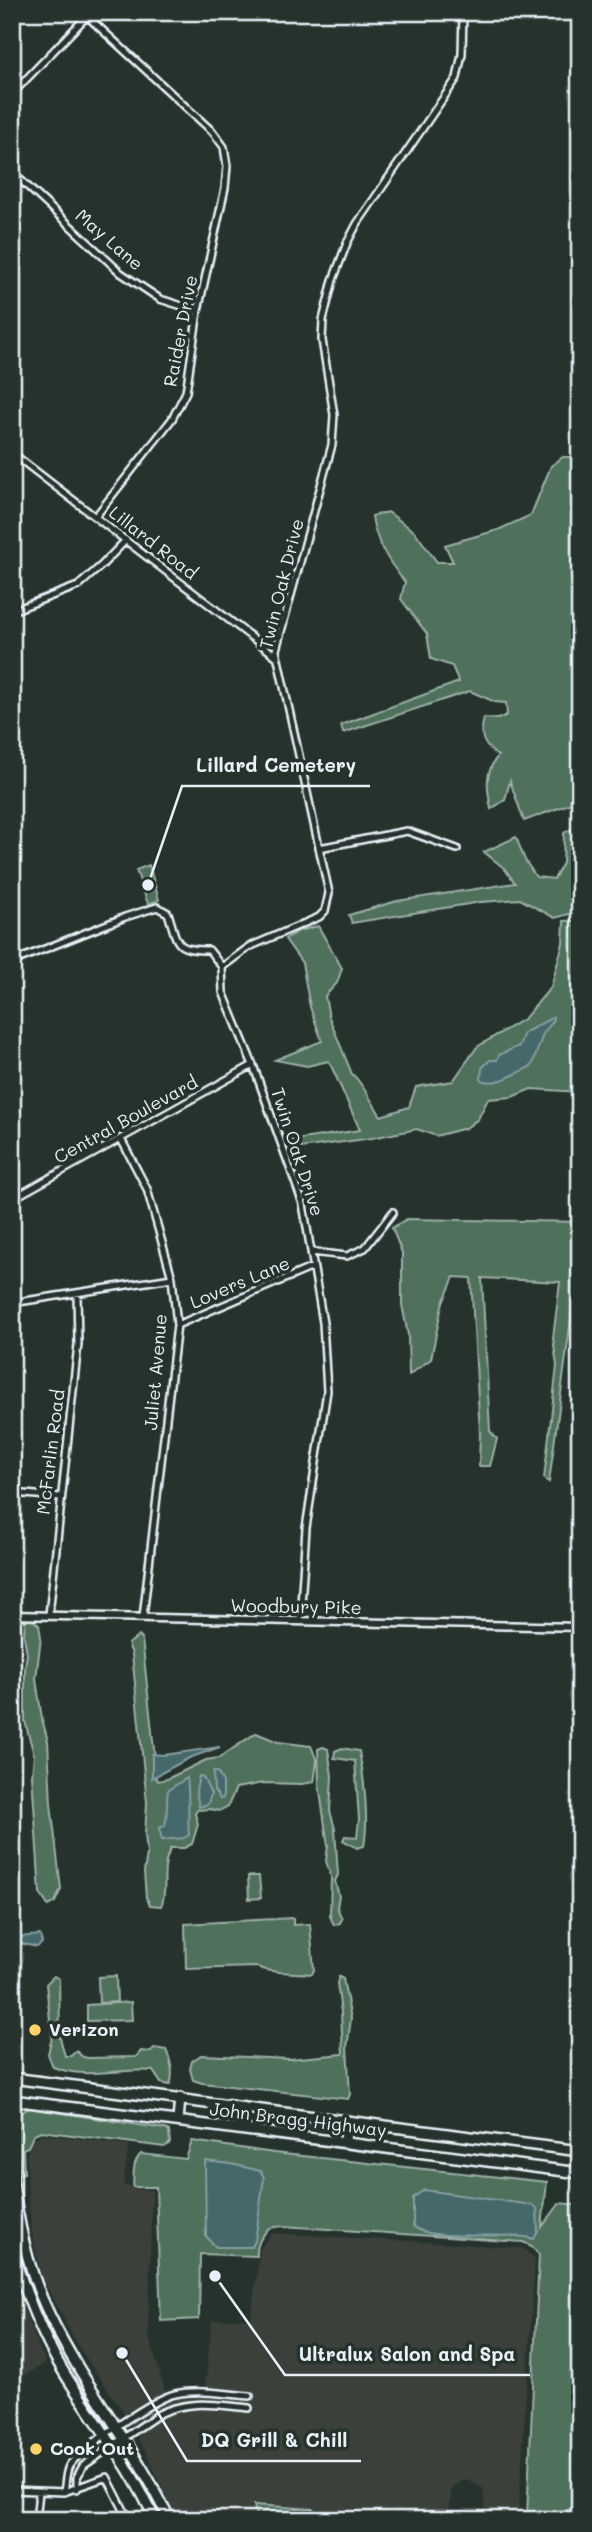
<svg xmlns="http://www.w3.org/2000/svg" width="592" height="2532" viewBox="0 0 592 2532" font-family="Mali,sans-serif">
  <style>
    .built { fill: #3b403a }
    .green { fill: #50705a; stroke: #9cb0a9; stroke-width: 2 }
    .water { fill: #45676b; stroke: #869ea3; stroke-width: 2 }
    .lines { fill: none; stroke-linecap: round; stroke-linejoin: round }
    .minor-casing { stroke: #e8f1f8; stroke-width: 10 }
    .tertiary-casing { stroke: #e8f1f8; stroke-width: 11 }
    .trunk-casing { stroke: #e8f1f8; stroke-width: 14 }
    .minor { stroke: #26332d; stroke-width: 5 }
    .tertiary { stroke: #26332d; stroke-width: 6 }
    .trunk { stroke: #26332d; stroke-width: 9 }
    .poi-dot { fill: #ffd166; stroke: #26332d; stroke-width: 2.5 }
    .labels { text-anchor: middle; stroke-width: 7; stroke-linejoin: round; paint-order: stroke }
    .street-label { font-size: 18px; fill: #e8f1f8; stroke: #26332d }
    .poi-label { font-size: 18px; font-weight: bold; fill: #e8f1f8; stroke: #26332d; text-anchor: start }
    .leader { fill: none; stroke: #e8f1f8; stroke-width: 2.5 }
    .callout-dot { fill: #e8f1f8; stroke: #26332d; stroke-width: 2.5 }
    .callout-label { font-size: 19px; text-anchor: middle; font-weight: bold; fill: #e8f1f8; stroke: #26332d; stroke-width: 7; stroke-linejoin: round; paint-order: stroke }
  </style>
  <rect width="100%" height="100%" fill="#26332d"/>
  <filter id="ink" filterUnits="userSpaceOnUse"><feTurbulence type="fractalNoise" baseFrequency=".0143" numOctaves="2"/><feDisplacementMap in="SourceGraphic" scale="14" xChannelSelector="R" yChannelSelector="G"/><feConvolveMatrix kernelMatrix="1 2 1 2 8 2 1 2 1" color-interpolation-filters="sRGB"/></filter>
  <g filter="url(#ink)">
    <path class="built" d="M41,2134L129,2145L123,2185L152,2191L148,2334L165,2391L205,2387L212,2320L251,2318L260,2249L272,2233L523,2248L535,2259L518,2520H486L483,2488L466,2479L452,2487L448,2520H178L147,2454L122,2410L78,2346L42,2277L33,2240L28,2195L27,2153L32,2141Z
      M12,2283L46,2363L12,2383Z"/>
    <path class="green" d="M563,457H580V800L524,821L510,781L505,800L491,809C487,788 484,773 498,756C483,746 479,736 484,718L498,719L507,715L506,703L495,702L470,691L343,733L341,725L459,682L452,666L431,659L427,634L401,599L405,582C389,563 375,541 372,516L388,512L415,532L437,562H453L445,545L498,530L531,515L551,466Z
      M580,824V911L555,918L520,899L481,902L352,923L349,915L397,901L515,883L504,868L484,852L516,837L525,860L536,877L554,879L563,863L564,833Z
      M149,865L159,900L148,904L136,870Z
      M580,920V1092L531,1089L512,1097L488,1099L478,1119L466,1128L436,1136L417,1129L372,1138L294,1149L289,1141L360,1130L329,1061L307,1066L275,1060L322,1041L310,1007L302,963L285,939L299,931L318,926L342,968L337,983L325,996L329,1017L352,1074C360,1079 374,1106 381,1116L409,1107L416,1087L453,1081L477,1047L525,1018L551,987L563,943L564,921Z
      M407,1219L580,1222V1281L576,1282L549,1482L544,1479L557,1366L553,1338L560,1282L482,1278L490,1431L497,1439L490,1466H479L480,1433L471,1278L454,1277L442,1305L431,1359L409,1375L408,1335L402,1305V1253L392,1228Z
      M25,1619L34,1621L39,1625L41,1637L36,1679L42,1719L48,1741L51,1804L61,1889L55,1902L48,1906L40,1893L32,1775L34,1755L25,1721V1667L27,1654L24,1636Z
      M139,1636L142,1639L155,1759L154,1775L158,1781L167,1779L206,1760L219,1758L256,1733L278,1742L311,1746L317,1761L314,1782L301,1784L263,1783L236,1788L228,1806L219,1811L210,1809L197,1810L195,1814L198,1824L192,1844L184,1848H171C159,1869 169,1890 161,1906L150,1905L146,1897L144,1872L147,1854L145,1834L147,1803L132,1654L128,1644Z
      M323,1747L328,1749L332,1776L330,1811L335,1829L338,1875L335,1881L339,1896L337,1907L342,1919L340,1923L334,1925L330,1916L331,1877L326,1861L328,1846L319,1785L318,1749Z
      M342,1748L359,1751C364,1776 369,1821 364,1846L357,1848L343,1840L345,1836L357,1837L359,1819L355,1761L334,1758L335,1751Z
      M248,1876H259L261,1898L249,1899Z
      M293,1918V1925L310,1924L314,1970L312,1974C293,1972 273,1974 257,1967L186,1969L185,1924Z
      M54,1976L59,1979L60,2038L65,2056H71L76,2051L83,2057L89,2058L136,2057L141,2051L151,2052L154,2048L166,2050C171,2060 174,2074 170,2085L161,2083L153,2071C119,2068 86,2080 53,2067L48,2054L52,2037L46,1984Z
      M116,1976L117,2002L99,2003L98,1977Z
      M339,1977L343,1979L351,2019L347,2047L350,2094L348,2099L202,2083L193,2080L190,2069L192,2061L201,2055L289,2059L343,2054L341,2012L337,1983Z
      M131,2002L132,2020L87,2021V2005Z
      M29,2108L165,2129L169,2131L170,2143L164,2147L41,2131L34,2134L28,2147L23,2149L24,2173L19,2174L16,2120L18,2114Z
      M192,2141L274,2153L547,2182L542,2227L560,2203L577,2205L580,2228V2508L527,2516L539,2255L532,2246L523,2242L283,2226L269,2228C261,2237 256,2244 257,2256L200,2254L199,2319L161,2321L156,2187H133C134,2175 132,2162 141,2154L186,2159Z
      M254,2505L313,2509V2520H257Z"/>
    <path class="water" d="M553,1017V1021L543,1034L532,1066C518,1072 496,1087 481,1080L482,1068L490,1060H497L499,1055L519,1046L524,1033Z
      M220,1747L189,1758L152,1778V1754L164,1755Z
      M213,1772H217L223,1782V1798L220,1799L214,1790Z
      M199,1776L203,1777L211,1794L208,1804L199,1807L196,1791Z
      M187,1778C190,1798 187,1815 189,1835L184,1838L162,1840L159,1828L165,1826C168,1814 166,1802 168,1790Z
      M40,1935L42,1943L37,1947L23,1944L18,1940L19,1937Z
      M205,2161L231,2164L261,2171L264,2178L255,2241L252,2247H216L206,2236Z
      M424,2190L532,2205L537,2208L538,2231L534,2239C507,2230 430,2243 413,2226V2198Z"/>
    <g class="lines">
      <defs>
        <path id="minor" d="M87,16L213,132L224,147L227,166L225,188L198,311L186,392L172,419L96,516
          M12,94L87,16V12
          M12,172L121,273L160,299L198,311
          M12,453L276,656
          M12,611L78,586L102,565L126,540
          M319,848L407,831L457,849
          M12,962L125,917L157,907L168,913C178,944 174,950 209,950L222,967
          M222,967L249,947L319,917L325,911L329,893L276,650L332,445L334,415L322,340L323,320L333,280L347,243L357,224L457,78L462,54L463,12
          M222,967L223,992L253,1065L303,1204L323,1323L327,1391L306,1528L300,1621
          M121,1139L147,1189L172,1278L177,1325L143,1617
          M12,1199L253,1065
          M311,1252L347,1256L365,1248L393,1212
          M12,1303L172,1278
          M177,1325L313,1267
          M12,1493L60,1497
          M49,1615L78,1344L77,1293
          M77,2489V2477L83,2466L159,2414C190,2399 216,2405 249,2408
          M12,2490L64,2492L107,2477L129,2520
          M64,2492C66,2483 65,2474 69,2466C80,2449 155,2398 175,2394C199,2389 226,2394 250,2396
          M36,2520L39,2492"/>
        <path id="tertiary" d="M12,1615L580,1627"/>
        <path id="trunk" d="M12,2078L580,2151
          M12,2100L580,2173
          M178,2121L180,2098
          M345,2142L347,2121
          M12,2176C18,2224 28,2272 50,2316C84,2387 136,2448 170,2520
          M12,2251C26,2294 41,2335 65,2374C95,2422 132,2468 155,2520"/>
      </defs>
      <use href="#minor" class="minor-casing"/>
      <use href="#tertiary" class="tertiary-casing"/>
      <use href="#trunk" class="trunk-casing"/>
      <use href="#minor" class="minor"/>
      <use href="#tertiary" class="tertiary"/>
      <use href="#trunk" class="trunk"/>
    </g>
  </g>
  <g class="poi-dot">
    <circle cx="35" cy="2030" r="7"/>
    <circle cx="36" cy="2449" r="7"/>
  </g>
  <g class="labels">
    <g class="street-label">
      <text transform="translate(109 240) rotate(41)" y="6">May Lane</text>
      <text transform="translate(181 331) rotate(-79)" y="6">Raider Drive</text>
      <text transform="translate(153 543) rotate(38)" y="6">Lillard Road</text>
      <text transform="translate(282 584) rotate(-76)" y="6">Twin Oak Drive</text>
      <text transform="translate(126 1120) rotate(-29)" y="6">Central Boulevard</text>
      <text transform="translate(297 1152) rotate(72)" y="6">Twin Oak Drive</text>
      <text transform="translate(240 1283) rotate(-23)" y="6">Lovers Lane</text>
      <text transform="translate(156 1372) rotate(-85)" y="6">Juliet Avenue</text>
      <text transform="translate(51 1452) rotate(-83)" y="6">McFarlin Road</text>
      <text transform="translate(296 1607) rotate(1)" y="6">Woodbury Pike</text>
      <text transform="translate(298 2120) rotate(7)" y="6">John Bragg Highway</text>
    </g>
    <g class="poi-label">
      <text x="49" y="2036">Verizon</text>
      <text x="50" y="2455">Cook Out</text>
    </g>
  </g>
  <path class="leader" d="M148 885L182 786H370M215 2276L285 2375H530M122 2353L187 2461H361"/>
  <g class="callout-dot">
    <circle cx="148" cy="885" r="7"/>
    <circle cx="215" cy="2276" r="7"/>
    <circle cx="122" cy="2353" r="7"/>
  </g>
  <g class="callout-label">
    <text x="276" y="772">Lillard Cemetery</text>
    <text x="407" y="2361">Ultralux Salon and Spa</text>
    <text x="274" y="2447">DQ Grill &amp; Chill</text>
  </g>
  <rect width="592" height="2532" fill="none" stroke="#26332d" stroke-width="42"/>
  <rect x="21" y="21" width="550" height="2490" fill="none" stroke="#e8f1f8" stroke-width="2.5" filter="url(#ink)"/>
</svg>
